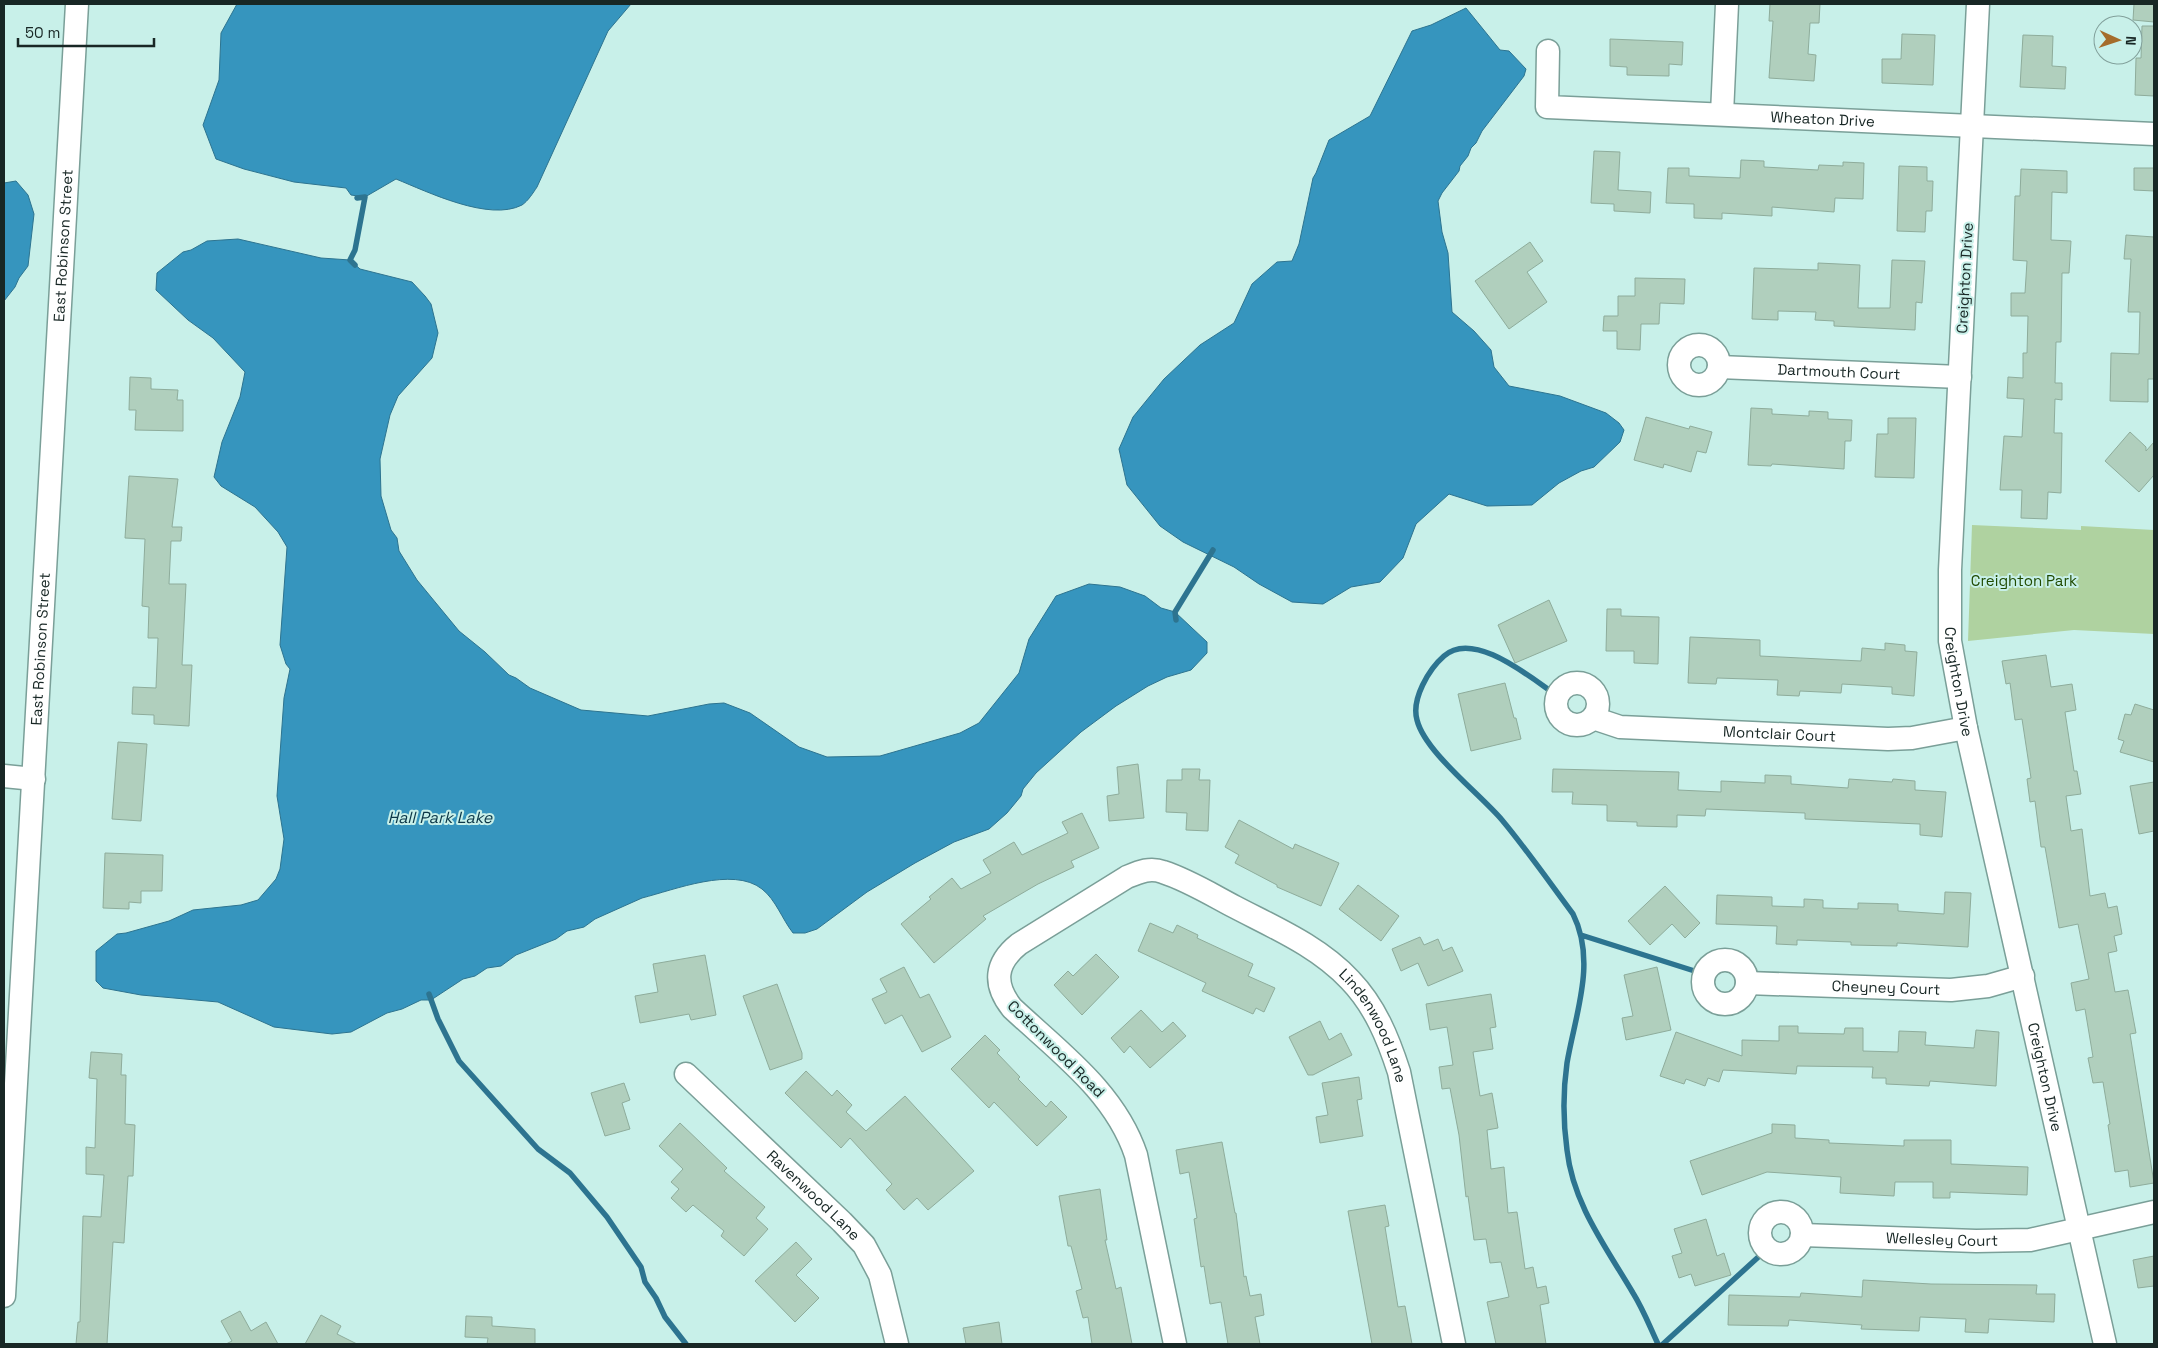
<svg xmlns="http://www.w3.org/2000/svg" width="2158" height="1348" viewBox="0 0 2158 1348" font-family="'Space Grotesk',sans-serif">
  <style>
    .green { fill: #afd2a0 }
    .water { fill: #3695be; stroke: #2d7490 }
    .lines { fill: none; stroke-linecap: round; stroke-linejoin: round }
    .stream { stroke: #2d7490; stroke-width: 5.5 }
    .building { fill: #b0cfbd; stroke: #8eac9b }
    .minor-casing { stroke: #7a9f98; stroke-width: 25 }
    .minor { stroke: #fff; stroke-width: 22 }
    .labels { text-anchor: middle; stroke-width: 4; stroke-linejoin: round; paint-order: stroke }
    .street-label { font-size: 15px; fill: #182725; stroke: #c8f0e9 }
    .park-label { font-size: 15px; fill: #204a00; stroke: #c8f0e9 }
    .water-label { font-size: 16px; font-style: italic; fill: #0b3647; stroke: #c8f0e9 }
  </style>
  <rect width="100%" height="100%" fill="#c8f0e9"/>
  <path class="green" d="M1972,525L2081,530V526L2154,530V634L2074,630L1968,641Z"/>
  <path class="water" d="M237,4H631L608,31L537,187C533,193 528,201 522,205C489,222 428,192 396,179L365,197L351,195L346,188L294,182L244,169L216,159L203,125L219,80L221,33Z
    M1466,8L1500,50L1509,51L1526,69L1524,76L1482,131L1476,143L1471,148L1468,156L1460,166L1459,171L1442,193L1438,201L1442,232L1448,253L1452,312L1474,331L1491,350L1494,367L1509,386L1560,396L1606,413L1619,423L1624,430L1620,442L1594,467L1581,471L1559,483L1532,505L1487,506L1449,494L1416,524L1403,558L1380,582L1351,587L1323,604L1292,602L1259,584L1234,567L1183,542L1160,526L1127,485L1119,449L1133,417L1164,379L1200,345L1234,323L1252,284L1277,262L1292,261L1299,244L1313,178L1316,173L1329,140L1370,116L1412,31L1431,25Z
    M16,181L28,195L34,214L28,266L19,278L15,287L4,301V183Z
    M238,239L321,258L350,260L360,269L412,282L425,296L431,304L438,333L432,358L398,396L390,415L380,459L381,496L391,530L397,538L399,551L417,580L459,631L485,652L509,675L516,678L530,688L581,710L648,716L709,704L724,703L750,713L799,747L827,757L880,756L960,733L979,723L1019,673L1029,639L1056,596L1089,584L1120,587L1145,596L1161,608L1175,612L1207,642V653L1191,670L1167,677L1148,686L1116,706L1081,732L1036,773L1023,789L1021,796L1007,813L989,829L954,842L915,863L867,892L817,929L805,933H793C782,919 776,900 762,889C733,866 674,890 642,898L595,919L584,927L567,931L556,939L516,955L501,966L487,968L475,976L463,979L431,1000H421L402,1009L387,1013L351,1032L332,1034L274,1027L218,1002L141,995L103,988L96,981V951L117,934L126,933L169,921L193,910L241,905L258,900L276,879L280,869L284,839L277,796L284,698L290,669L286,664L280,645L287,547L278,532L255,507L221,486L214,477L222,442L240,397L245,372L213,338L188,320L156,290L157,273L183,252L191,250L207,241Z"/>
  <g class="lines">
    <path class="stream" d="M355,265L350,260L355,250L365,197L357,198
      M1176,620L1175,612L1213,550
      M1558,696C1532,679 1474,629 1444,656C1429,669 1411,699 1417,720C1425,752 1479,793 1502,820C1527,850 1550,883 1573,914C1597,962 1575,1015 1567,1063C1563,1091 1563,1121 1567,1150C1573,1204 1606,1247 1633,1293C1643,1309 1650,1327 1658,1344
      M1581,935L1704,974
      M429,994L438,1019L459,1061L538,1149L570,1173L607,1217L641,1267L645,1282L656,1298L665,1317L686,1344
      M1663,1344L1766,1250"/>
  </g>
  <path class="building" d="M1770,4H1820L1819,23H1810L1808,54L1816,55L1814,81L1769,78L1773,21H1769Z
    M2134,4H2154V22L2133,20Z
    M2142,26H2154V96L2135,95L2136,58H2141Z
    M1902,34L1935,35L1933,85L1882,83V59H1901Z
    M2023,35L2053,36L2052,66L2066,67L2065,89L2020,87Z
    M1610,39L1683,42L1682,65L1669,64V76L1627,75V67L1610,66Z
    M1594,151L1620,152L1618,190L1651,192L1650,213L1614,211V204L1591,203Z
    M1741,160L1764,161V167L1818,170L1819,165L1843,166V162L1864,163L1863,199L1835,198L1834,212L1772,207V216L1722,213V219L1694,218V204L1666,203L1668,168H1689V176L1740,178Z
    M1899,166L1927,167V181H1933L1932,211H1926L1925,232L1897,231Z
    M2134,168H2154V191L2134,190Z
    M2021,169L2067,171V193L2052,192L2051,240L2071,241L2069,273H2062L2061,342H2056L2055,383H2062V400L2055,399L2054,433H2062L2061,493L2048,492L2047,519L2021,518L2022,490H2000L2004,436L2022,437L2024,399L2007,398L2008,377L2023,378V353H2027L2028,316H2011V293H2025L2027,261L2013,260L2015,196H2020Z
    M2126,235L2154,237V379H2148V402L2110,401L2111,353L2139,354L2140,312H2128L2131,259H2124Z
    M1530,242L1543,261L1527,272L1547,302L1509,329L1475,281Z
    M1892,260L1925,261L1922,303L1916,302L1915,330L1834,326V321L1815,320L1816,312L1778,311V320L1752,319L1754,268L1818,270V263L1860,265L1858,308H1890Z
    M1635,278L1685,279L1684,304L1660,303L1659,324H1641L1640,350L1617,349V331H1603L1604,316H1618V296H1635Z
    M130,377L151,378V389L178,390L177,400H183V431L135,430L136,410H129Z
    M1751,408L1772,409V414L1809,416V411L1828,412V419L1852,420L1851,441H1845L1844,469L1772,464L1771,466L1748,465Z
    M1646,417L1689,429L1690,426L1712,432L1706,453L1697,451L1691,472L1664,464L1663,468L1634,460Z
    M1888,418H1916L1914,478L1875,477L1877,434H1888Z
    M2130,432L2146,447V451L2154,442V475L2139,492L2105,461Z
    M129,476L178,479L172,527H182L181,541H171L169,584H186L182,665H192L189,726L154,724V715L132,714L133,687L156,688L158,638H148L149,607L142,606L145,539L125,538Z
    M1549,600L1567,641L1515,663L1498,625Z
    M1607,609H1621V616L1659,617L1658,664L1634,663V651H1606Z
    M1690,637L1760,640V656L1861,661L1862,648L1885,650V643L1905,645V651L1917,652L1914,696L1892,694V687L1842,684L1841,693L1800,691L1799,696L1777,695L1778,680L1717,678L1716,684L1688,683Z
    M2046,655L2051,687L2072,684L2076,710L2065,712L2074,771H2077L2081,794L2066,796L2071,831L2082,829L2090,896L2105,893L2108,908L2117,906L2122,934L2114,936L2117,951L2108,953L2115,992L2128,990L2136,1033L2130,1034L2154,1183L2130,1187L2128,1170L2115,1172L2108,1125L2110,1124L2103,1082L2093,1083L2088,1058L2093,1057L2085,1009L2076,1011L2071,983L2089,979L2078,924L2059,928L2045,847H2041L2035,801L2030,802L2027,779L2031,778L2022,719L2015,720L2010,683L2006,684L2002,661Z
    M1505,683L1514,718H1516L1521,739L1471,751L1458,694Z
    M2135,704L2154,710V762L2120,752L2124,741L2118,739L2125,714L2131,715Z
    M118,742L147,744L141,821L112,819Z
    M1138,764L1144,818L1109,821L1107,796L1119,794L1117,767Z
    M1182,769H1200L1199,780H1210L1208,831L1186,830L1187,813L1166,812L1167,780H1182Z
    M1553,769L1679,772L1678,790L1721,792V781L1765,783V775L1791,776V784L1848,788L1849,779L1892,782L1893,779L1915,781V790L1946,792L1942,837L1920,835V824L1805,819V813L1706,809L1705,816L1677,815V827L1637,826V822L1607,821V805L1572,804L1573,792H1552Z
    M2154,782V831L2139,834L2130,786Z
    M1082,813L1099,848L1071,861L1074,867L1038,884L983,916L986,919L934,963L901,924L931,899L929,897L952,878L961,889L991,873L983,860L1014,842L1022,855L1068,833L1062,822Z
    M1239,820L1293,849L1295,844L1339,863L1321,906L1277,887V885L1235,863L1239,855L1225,847Z
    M105,853L163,855L162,891H141V903L129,902V909L103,908Z
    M1358,885L1399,916L1381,941L1339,909Z
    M1665,886L1700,923L1685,938L1672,924L1650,945L1628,921Z
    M1945,892L1971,893L1968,947L1897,943V946L1851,945V942L1797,940V945L1776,944L1777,926L1716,924L1717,895L1772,897V906L1804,907V899L1823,900V908L1858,909V903L1898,904V911L1944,914Z
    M1150,923L1173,933L1177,925L1198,935L1197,938L1253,964L1248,976L1275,988L1264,1012L1256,1008L1253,1014L1202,991L1206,983L1138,951Z
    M1420,937L1424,945L1438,939L1443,951L1452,947L1463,971L1428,986L1418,963L1401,971L1392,949Z
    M1096,954L1119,977L1082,1015L1054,985L1068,971L1073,976Z
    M705,955L716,1015L691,1020L689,1014L640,1023L635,996L658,992L653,964Z
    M904,967L920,998L929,994L951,1037L922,1052L902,1015L885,1024L872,999L887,992L880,979Z
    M1657,967L1671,1030L1626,1040L1622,1018L1633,1016L1624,975Z
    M777,984L802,1053V1059L770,1070L743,996Z
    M1491,994L1496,1027L1490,1028L1493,1049L1473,1052L1480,1096L1492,1093L1498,1128L1487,1130L1491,1169L1504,1167L1508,1213L1517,1212L1525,1269L1533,1267L1537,1288L1546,1286L1549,1303L1540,1305L1546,1344H1496L1487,1302L1509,1297L1501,1262L1490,1263L1486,1239L1474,1240L1468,1196L1466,1197L1459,1135L1450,1088L1442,1089L1439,1067L1453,1065L1447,1027L1430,1030L1426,1004Z
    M1141,1010L1162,1032L1173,1022L1186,1036L1150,1068L1130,1046L1124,1053L1111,1038Z
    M1320,1021L1329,1040L1341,1033L1352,1055L1313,1075H1308L1289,1037Z
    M1779,1026H1798V1033L1844,1034L1845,1028H1863V1051L1898,1052L1899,1031L1926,1032L1925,1045L1974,1048L1976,1030L1999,1032L1996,1086L1930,1081L1929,1086L1886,1084V1078H1872L1873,1067L1797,1066L1796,1074L1723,1070L1719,1082L1708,1078L1705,1086L1686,1079L1684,1084L1660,1076L1676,1032L1742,1056V1040L1779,1041Z
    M985,1035L1000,1050L997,1053L1020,1077L1018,1079L1046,1107L1051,1101L1067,1117L1037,1146L994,1102L989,1108L951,1069Z
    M91,1052L122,1054L121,1075H126L125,1124L135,1125L133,1176H128L124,1243L113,1242L107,1344H76L78,1322H80L83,1216L101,1217L104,1175L86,1174V1147L95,1148L97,1079L89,1078Z
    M806,1071L832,1096L837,1090L852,1105L846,1112L866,1131L905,1096L974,1171L928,1210L917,1198L904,1210L886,1190L892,1184L850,1138L841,1148L785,1093Z
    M1359,1077L1362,1099L1357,1100L1363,1136L1320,1143L1316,1117L1328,1115L1322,1083Z
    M624,1083L630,1100L622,1103L630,1129L605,1136L591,1093Z
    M680,1123L727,1168L724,1171L765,1207L756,1218L768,1229L744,1256L721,1236L724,1231L693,1205L686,1212L671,1198L679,1189L671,1182L683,1169L659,1146Z
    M1772,1124L1795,1125V1138L1829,1140V1143L1904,1146V1140H1951V1164L2028,1167L2027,1195L1950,1192V1198H1933V1182H1895L1894,1196L1840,1193L1841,1177L1767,1172L1702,1195L1690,1161L1772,1133Z
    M1222,1142L1235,1213H1236L1244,1277L1246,1276L1250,1296L1261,1294L1264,1315L1255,1317L1260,1344H1228L1221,1302L1210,1304L1204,1266L1201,1267L1194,1219L1197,1218L1189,1172L1180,1174L1176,1150Z
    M1100,1189L1107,1240H1105L1116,1289L1121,1287L1132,1344H1092L1088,1317L1083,1318L1076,1291L1082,1289L1071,1246H1068L1059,1196Z
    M1385,1205L1389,1226L1385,1227L1398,1307L1405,1306L1412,1344H1372L1348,1211Z
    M1706,1219L1717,1256L1724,1253L1731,1275L1695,1286L1691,1274L1679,1278L1672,1256L1682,1253L1674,1229Z
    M796,1242L812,1259L796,1275L819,1298L795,1322L755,1281Z
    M2154,1256V1286L2138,1288L2133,1260Z
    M1863,1280L1931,1284L2037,1285L2036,1294H2055L2054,1322L1989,1319L1988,1333L1965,1332L1966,1319L1920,1317L1919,1331L1861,1329L1862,1325L1789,1320L1788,1326L1728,1325L1729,1295L1800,1297L1801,1293L1862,1297Z
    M240,1311L251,1331L266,1322L278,1344H226L232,1341L221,1321Z
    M321,1315L341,1326L337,1334L357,1344H305Z
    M466,1316L492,1317V1326L535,1329V1344H487L488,1338L465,1337Z
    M999,1322L1002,1344H966L963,1328Z"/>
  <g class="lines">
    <defs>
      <g id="minor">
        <path id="s1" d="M1978,4L1950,570V641L1966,728L2105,1344"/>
        <path id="s2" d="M1548,51L1547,107L2154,134"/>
        <path d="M1722,114L1727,4"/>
        <circle cx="1699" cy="365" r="20"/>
        <path id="s3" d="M1719,367L1960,377"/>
        <circle cx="1577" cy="704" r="21"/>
        <path id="s4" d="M1593,718L1620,727L1888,739L1912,738L1966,728"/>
        <path d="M4,776L34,779"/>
        <circle cx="1725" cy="982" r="22"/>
        <path id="s5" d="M1747,983L1951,990L1988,986L2023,976"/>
        <path id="s6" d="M686,1074L842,1222L864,1245L880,1275L897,1344"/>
        <circle cx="1781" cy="1233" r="21"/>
        <path id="s7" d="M1802,1235L1976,1241L2030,1240L2154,1212"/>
        <path id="s8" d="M4,1296L77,4"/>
        <path id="s9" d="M1175,1344L1136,1155C1115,1092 1059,1052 1012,1008C993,984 995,963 1019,944L1127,877C1139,872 1150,867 1163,872C1188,880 1212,895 1235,907C1275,928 1318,946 1350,980C1375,1006 1388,1038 1399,1072L1454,1344"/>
      </g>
    </defs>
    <use href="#minor" class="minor-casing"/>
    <use href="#minor" class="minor"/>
  </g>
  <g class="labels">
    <g class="street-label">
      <text dy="5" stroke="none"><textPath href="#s2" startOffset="332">Wheaton Drive</textPath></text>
      <text dy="5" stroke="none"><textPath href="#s8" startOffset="1052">East Robinson Street</textPath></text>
      <text transform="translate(1965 278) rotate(-87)" y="5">Creighton Drive</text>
      <text dy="5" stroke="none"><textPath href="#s3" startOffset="120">Dartmouth Court</textPath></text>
      <text dy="5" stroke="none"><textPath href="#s8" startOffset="648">East Robinson Street</textPath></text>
      <text dy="5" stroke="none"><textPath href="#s1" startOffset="679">Creighton Drive</textPath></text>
      <text dy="5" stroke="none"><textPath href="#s4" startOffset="188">Montclair Court</textPath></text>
      <text dy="5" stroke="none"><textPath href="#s5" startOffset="139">Cheyney Court</textPath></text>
      <text dy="5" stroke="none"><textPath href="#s9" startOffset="895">Lindenwood Lane</textPath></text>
      <text transform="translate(1056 1049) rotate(45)" y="5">Cottonwood Road</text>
      <text dy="5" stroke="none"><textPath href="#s1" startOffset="1084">Creighton Drive</textPath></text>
      <text dy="5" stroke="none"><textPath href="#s6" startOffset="176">Ravenwood Lane</textPath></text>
      <text dy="5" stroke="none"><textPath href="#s7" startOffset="140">Wellesley Court</textPath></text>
    </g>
    <g class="park-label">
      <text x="2024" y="586">Creighton Park</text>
    </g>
    <g class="water-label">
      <text x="440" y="823">Hall Park Lake</text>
    </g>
  </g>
  <rect width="2158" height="1348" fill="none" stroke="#182725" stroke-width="10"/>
  <g transform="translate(2118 40) rotate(93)"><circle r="24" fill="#c8f0e9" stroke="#82a09b"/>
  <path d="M0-4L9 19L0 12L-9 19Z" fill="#a56c2b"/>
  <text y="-8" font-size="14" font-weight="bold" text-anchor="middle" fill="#182725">N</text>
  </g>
  <path d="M18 38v8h136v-8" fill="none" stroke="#182725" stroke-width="2.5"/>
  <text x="25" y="38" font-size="15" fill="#182725" stroke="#c8f0e9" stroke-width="4" paint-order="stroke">50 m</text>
</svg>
